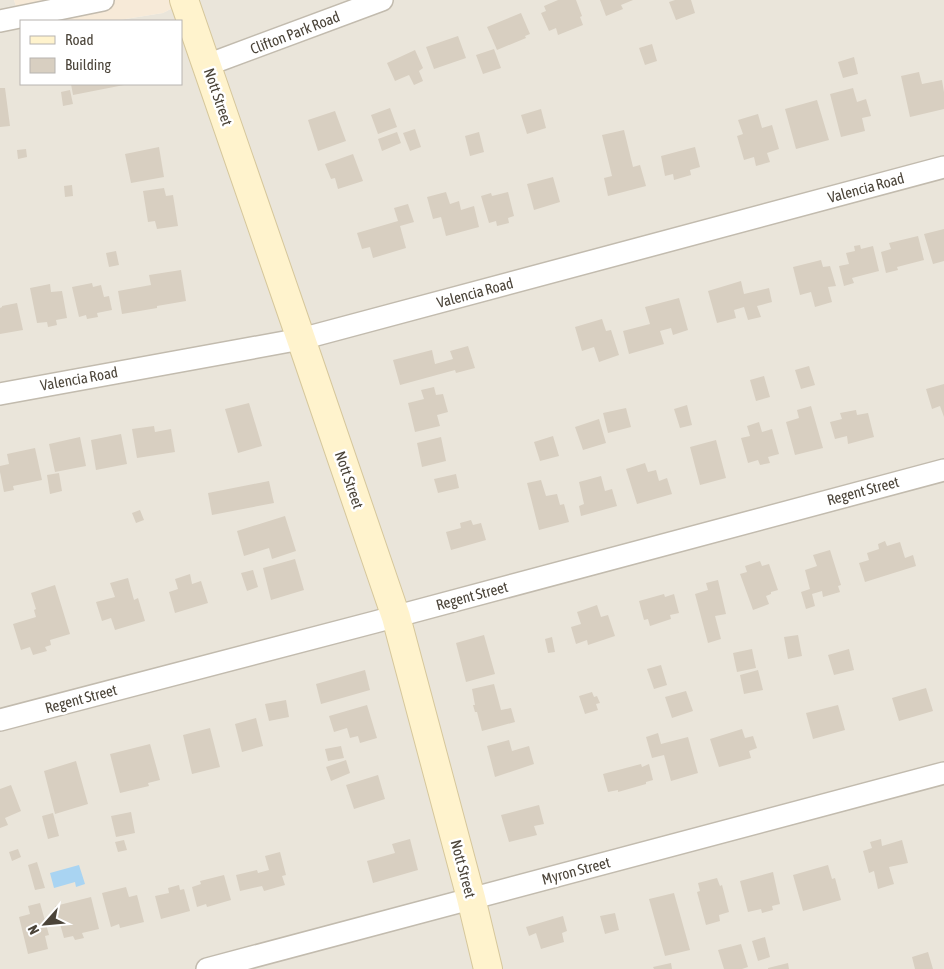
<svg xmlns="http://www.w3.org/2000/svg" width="944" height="969" viewBox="0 0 944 969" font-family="'Asap Condensed',sans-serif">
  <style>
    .residential { fill: #eae5da }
    .commercial { fill: #f7ead8 }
    .water { fill: #a9d4f2 }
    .building { fill: #d8cfc1 }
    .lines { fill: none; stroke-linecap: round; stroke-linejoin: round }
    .minor-casing { stroke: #c2bbae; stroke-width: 24 }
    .secondary-casing { stroke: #d6c79b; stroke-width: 30 }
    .minor { stroke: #fff; stroke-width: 21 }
    .secondary { stroke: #fff3cd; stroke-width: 28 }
    .labels { text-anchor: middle; stroke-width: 5; stroke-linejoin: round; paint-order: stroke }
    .street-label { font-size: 15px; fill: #4b4439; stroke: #fff }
  </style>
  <rect width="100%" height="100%" fill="#f6f3ec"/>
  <path class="residential" d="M0,0H14L21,23V84H181V21H113L163,13L188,0H944V969H0Z"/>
  <path class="commercial" d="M14,0H188L163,13L113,21H21V23Z"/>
  <path class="water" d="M79,865L85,884L76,887L75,882L54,888L50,873Z"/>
  <path class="building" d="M558,0H576L582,16L580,17L583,25L558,35L556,28L549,31L541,13L546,11L544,6Z
    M600,0H633L621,5L623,9L606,16Z
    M675,0H691L695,13L676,20L669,2Z
    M521,13L530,34L525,36L526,38L497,50L487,27Z
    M458,36L466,58L434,69L426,47Z
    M652,44L657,61L645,65L639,48Z
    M494,49L501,68L483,74L476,55Z
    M415,50L423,68L419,71L423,81L414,85L409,75L395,81L387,63Z
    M854,57L858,74L843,78L838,62Z
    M919,72L922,84L942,80L944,92V109L910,117L901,76Z
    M71,84H124V85L73,95Z
    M0,88H5L10,126L0,127Z
    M853,88L857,102L866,99L871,116L862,118L865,131L841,137L830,94Z
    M70,90L73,104L63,106L61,92Z
    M817,100L829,140L796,149L785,109Z
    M390,108L397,127L378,134L371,115Z
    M541,109L546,128L527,134L521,115Z
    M335,111L346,141L318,151L308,120Z
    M758,114L762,128L772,125L779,149L767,153L770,162L756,166L754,157L744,160L737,136L743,134L738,120Z
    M415,129L421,147L410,151L403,133Z
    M624,130L633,167L640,165L646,186L608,196L604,178L612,176L602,135Z
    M397,132L401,143L382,151L378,139Z
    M479,132L484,152L470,156L465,136Z
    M159,147L164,177L131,183L125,154Z
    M695,147L700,167L690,170L691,175L674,180L673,174L665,176L661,156Z
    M26,149L27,157L18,159L17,150Z
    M353,154L363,181L338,189L335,178L331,179L325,164Z
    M553,177L560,202L534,210L527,184Z
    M72,185L73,196L65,197L64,186Z
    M164,188L166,196L173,195L178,226L157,229L155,221L148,222L143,191Z
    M446,192L450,204L459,201L461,210L474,206L479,227L446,236L441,217L433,219L427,197Z
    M508,192L514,216L508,218L509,223L497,226L496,221L489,223L481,196L491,193L492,196Z
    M408,204L414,222L400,226L406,248L373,258L370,247L362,249L357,233L398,221L394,208Z
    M944,229V261L933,264L924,234Z
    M918,236L924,260L897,267L898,270L886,273L881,252L891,249L889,243Z
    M860,245L861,249L873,246L879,271L852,278L854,283L844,286L839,266L849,264L846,253L855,251L854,246Z
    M116,251L119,265L109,267L106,253Z
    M821,260L823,267L830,266L836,286L828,287L832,302L815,307L811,292L800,295L793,267Z
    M181,270L186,301L157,306V308L122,314L118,291L151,285L149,275Z
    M741,281L744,294L769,288L772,302L757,306L761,317L748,320L744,307L734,310L736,318L717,323L708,291Z
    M92,283L93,287L101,285L104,297L109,296L112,310L97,313L98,317L87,319L86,315L79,317L72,287Z
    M50,284L51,292L62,291L67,318L56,320L57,325L48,327L47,322L37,323L30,288Z
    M679,298L688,330L673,335L671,328L660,331L664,344L629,354L623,331L650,324L645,307Z
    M17,303L23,330L0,334V308L2,307V306Z
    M602,319L606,331L611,330L619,355L599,362L594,347L582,351L575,327Z
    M468,346L475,368L456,373L455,370L400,385L393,360L432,350L435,364L453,359L450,351Z
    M809,366L815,385L801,389L795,370Z
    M764,376L770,397L756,401L750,380Z
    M944,384V417L940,406L932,409L926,389Z
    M434,387L436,395L443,394L448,412L437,415L440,426L415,432L408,403L424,399L421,390Z
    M249,403L262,446L238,453L225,409Z
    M687,405L692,425L680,428L674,409Z
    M811,406L823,448L795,455L786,422L799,418L797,410Z
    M626,408L631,427L608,433L603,413Z
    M856,410L857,415L868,413L874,437L848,444L847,436L835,439L830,422L842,419L840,413Z
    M599,419L606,443L583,450L575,427Z
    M759,422L762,432L772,429L779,454L768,457L770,463L760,465L758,460L748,463L741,438L750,436L747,426Z
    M154,426L155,432L171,429L175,452L137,458L132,429Z
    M121,434L127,464L96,470L91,440Z
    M553,436L559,456L540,461L534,442Z
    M80,437L86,466L55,472L49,444Z
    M441,437L446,461L422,467L417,443Z
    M716,440L726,478L700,485L690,447Z
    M35,448L42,480L13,486L14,490L4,492L0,472V466L9,464L7,454Z
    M645,463L648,472L656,470L659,481L667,478L672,494L637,504L626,469Z
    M59,473L62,491L50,494L47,475Z
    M456,474L459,488L438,493L434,479Z
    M601,476L605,491L612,489L617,506L581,516L579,506L584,504L579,482Z
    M541,480L546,496L557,494L560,505L564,504L569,522L539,530L527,483Z
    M269,481L274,503L212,515L208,493Z
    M140,510L144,520L136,523L132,513Z
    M285,516L296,551L272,559L269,548L244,556L237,531Z
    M471,520L473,525L481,523L486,540L451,550L446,532L461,528L460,523Z
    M885,541L887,546L900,542L905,558L913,555L916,566L865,582L859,563L869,560L867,553L879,549L878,544Z
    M830,550L841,585L838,586L840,592L823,597L822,591L812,594L815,606L806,609L801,592L810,589L805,570L817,566L813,555Z
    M295,559L304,590L271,600L263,568Z
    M760,561L762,566L769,564L778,590L771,592V594L766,596L769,604L753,610L740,574L747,572L745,566Z
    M253,570L258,587L247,591L241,573Z
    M190,574L192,584L201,581L208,603L175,613L169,592L178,589L175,579Z
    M128,578L134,600L138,598L145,621L115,630L111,618L102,621L96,602L115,597L110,583Z
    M718,580L726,614L715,616L721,639L708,643L695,594L708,590L706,583Z
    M55,585L70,634L50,640L51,645L45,647L47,651L33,655L30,647L21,650L13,624L36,617L34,610L36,609L31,593Z
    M664,594L665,597L674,594L679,613L670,615L671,619L650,626L648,619L644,620L639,601Z
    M597,605L601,617L608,615L615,636L588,645L587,640L576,644L571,627L581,624L577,612Z
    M484,635L495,674L466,682L456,643Z
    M798,635L802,656L788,659L784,637Z
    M552,637L555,652L548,653L545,639Z
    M752,649L756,668L737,672L733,653Z
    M849,649L854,670L834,675L828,655Z
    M661,665L667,685L654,689L647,669Z
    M365,670L370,690L321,704L316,684Z
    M758,670L763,690L744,694L740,675Z
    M494,684L501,710L511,708L515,722L482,731L477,712H475L473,705H475L472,689Z
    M926,688L933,711L899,721L892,698Z
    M686,691L693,711L672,718L665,697Z
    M592,692L594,697L597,696L600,703L596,704L598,710L585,714L579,696Z
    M286,700L289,717L269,721L265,704Z
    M367,705L377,738L360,743L358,736L350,738L347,728L334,732L329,716Z
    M838,705L845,730L813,739L806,713Z
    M256,718L263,746L242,752L235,724Z
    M210,728L220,767L192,774L183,735Z
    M742,729L745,738L753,736L757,748L749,751L751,758L719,767L710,739Z
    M658,733L661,744L688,737L698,773L671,781L664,755L652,758L646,737Z
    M509,740L512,751L529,746L534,764L495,777L487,746Z
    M150,744L160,780L148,783L149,786L120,793L110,754Z
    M341,746L344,758L328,761L325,749Z
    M346,760L350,773L331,781L326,767Z
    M76,761L88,804L55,814L44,771Z
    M641,764L642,767L649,764L653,780L646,782V784L618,792V790L608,792L603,774Z
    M378,775L385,799L354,809L346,785Z
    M11,785L21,811L5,818L8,825L0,828V789Z
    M539,805L544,824L534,826L537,835L509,842L501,815Z
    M131,812L135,833L116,837L111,816Z
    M53,813L59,836L48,839L42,816Z
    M410,839L418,870L373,883L367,861L395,853L392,844Z
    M881,839L882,846L902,840L908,863L889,867L894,884L878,889L874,871L869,873L863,851L872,848L870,842Z
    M124,840L127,850L118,852L115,842Z
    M18,849L21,857L12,861L9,852Z
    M280,852L286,875L282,876L285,885L264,891L262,886L240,891L236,875L257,870L258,873L269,870L265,856Z
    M37,862L45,888L35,890L28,865Z
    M828,865L832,879L835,878L841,900L803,911L793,875Z
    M773,872L780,904L772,906L773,910L762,913L761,909L748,912L740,881Z
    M224,875L231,900L207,907L206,904L197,907L192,887L201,884L200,881Z
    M717,878L720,886L722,885L729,912L719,915L720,921L706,925L697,892L700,891L698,883Z
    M179,885L180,890L184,889L190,911L161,919L155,896L169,893L168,888Z
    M126,887L129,897L137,895L144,922L120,928L119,924L111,927L102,893Z
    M674,893L690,950L665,956L649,899Z
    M91,897L99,929L82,933L84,938L75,940L73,936L64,938L55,906Z
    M40,903L49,935L45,936L48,949L28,954L19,917L30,914L28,906Z
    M615,913L619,930L605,934L600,916Z
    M563,916L567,931L562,933L564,942L541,949L536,933L529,936L526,927Z
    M765,937L770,957L758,961L752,941Z
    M741,944L748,967L742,969H724L718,950Z
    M928,952L933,969H915L912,957Z
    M671,963L672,969H654L653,967Z
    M788,963L789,969H768V968Z"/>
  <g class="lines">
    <defs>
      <path id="minor" d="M0,21L103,0
        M207,65L382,0
        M0,394L301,339L944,167
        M0,720L375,622L944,470
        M207,969L944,773"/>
      <path id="secondary" d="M184,0L301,339L396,617L471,898L488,969"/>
    </defs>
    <use href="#minor" class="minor-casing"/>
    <use href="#secondary" class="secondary-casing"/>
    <use href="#minor" class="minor"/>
    <use href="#secondary" class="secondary"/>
  </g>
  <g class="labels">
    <g class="street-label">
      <text transform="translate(295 33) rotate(-21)" y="5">Clifton Park Road</text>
      <text transform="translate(218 97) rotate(71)" y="5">Nott Street</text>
      <text transform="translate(866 188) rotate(-15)" y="5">Valencia Road</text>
      <text transform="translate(475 293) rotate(-15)" y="5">Valencia Road</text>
      <text transform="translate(79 379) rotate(-10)" y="5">Valencia Road</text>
      <text transform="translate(349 480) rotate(71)" y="5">Nott Street</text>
      <text transform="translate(863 491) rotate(-15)" y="5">Regent Street</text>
      <text transform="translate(472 596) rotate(-15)" y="5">Regent Street</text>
      <text transform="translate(81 699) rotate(-15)" y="5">Regent Street</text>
      <text transform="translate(463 869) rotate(75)" y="5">Nott Street</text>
      <text transform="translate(576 871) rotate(-15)" y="5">Myron Street</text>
    </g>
  </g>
  <rect x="20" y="20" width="162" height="65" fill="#ffffff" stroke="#b7b4b0"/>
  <rect x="30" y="36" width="25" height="8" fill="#fff3cd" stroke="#b7b4b0"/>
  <text x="65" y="45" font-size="15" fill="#4b4439">Road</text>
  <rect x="30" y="58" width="25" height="15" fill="#d8cfc1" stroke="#b7b4b0"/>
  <text x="65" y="70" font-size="15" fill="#4b4439">Building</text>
  <g transform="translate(45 924) rotate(243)" stroke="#ffffff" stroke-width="4" paint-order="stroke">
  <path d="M0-4L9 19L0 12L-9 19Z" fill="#4b4439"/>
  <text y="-8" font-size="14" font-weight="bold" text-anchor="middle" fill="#4b4439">N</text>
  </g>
</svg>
